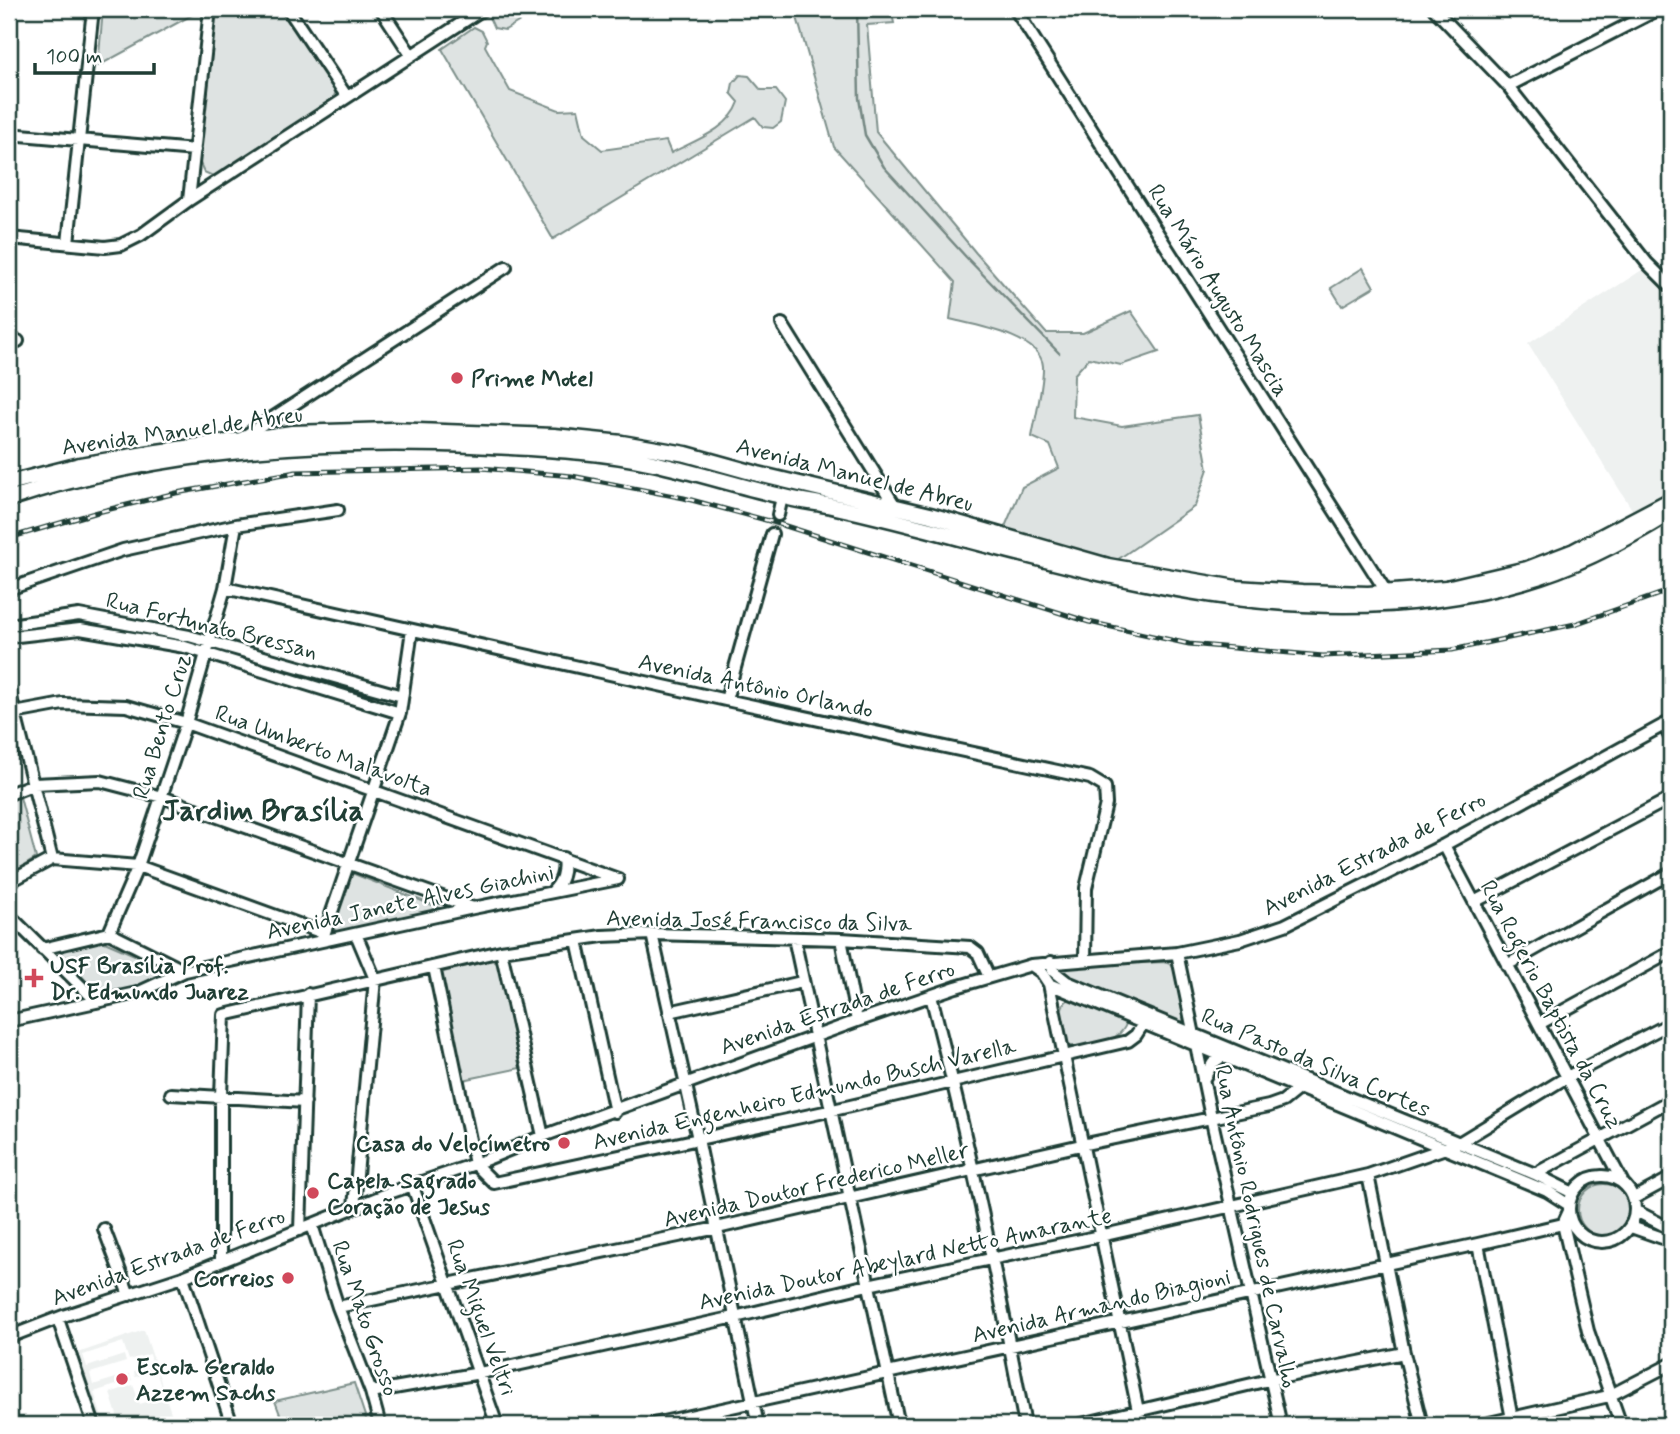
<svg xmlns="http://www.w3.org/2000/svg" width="1680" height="1434" viewBox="0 0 1680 1434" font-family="Mynerve,sans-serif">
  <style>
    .built { fill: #eef1f0; fill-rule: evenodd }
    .green { fill: #dee3e2; stroke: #7e908b; stroke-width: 2 }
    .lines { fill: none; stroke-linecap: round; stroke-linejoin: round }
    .stream { stroke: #758883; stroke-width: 2.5 }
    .minor-tunnel { stroke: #d2d8d6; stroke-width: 10; stroke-dasharray: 10 5; stroke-linecap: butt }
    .minor-casing { stroke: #1f3d34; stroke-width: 16 }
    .major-casing { stroke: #1f3d34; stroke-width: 19 }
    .minor { stroke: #fff; stroke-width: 10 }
    .major { stroke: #fff; stroke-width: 14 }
    .rail-casing { stroke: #1f3d34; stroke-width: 5 }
    .rail { stroke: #fff; stroke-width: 2.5; stroke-dasharray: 8; stroke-linecap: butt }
    .poi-dot { fill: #d1495b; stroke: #fff; stroke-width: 2.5 }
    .labels { text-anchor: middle; stroke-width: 5; stroke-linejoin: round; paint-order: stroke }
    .street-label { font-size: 23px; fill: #1f3d34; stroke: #fff }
    .poi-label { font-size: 23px; font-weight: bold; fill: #1f3d34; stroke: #fff; text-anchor: start }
    .district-label { font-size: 30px; font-weight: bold; fill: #1f3d34; stroke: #fff }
  </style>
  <rect width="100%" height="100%" fill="#fff"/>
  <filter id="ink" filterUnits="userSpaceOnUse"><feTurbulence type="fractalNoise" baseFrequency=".0143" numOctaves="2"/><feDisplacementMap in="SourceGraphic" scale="14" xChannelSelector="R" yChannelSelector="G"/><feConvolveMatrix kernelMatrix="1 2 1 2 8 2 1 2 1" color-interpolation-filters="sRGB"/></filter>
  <g filter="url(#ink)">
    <path class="built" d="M1645,268L1671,295V489L1633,511L1528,344Z
      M144,1330L175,1425H102L78,1353ZM123,1342L129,1360L150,1354L153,1366L134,1372L135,1377L156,1371L164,1396L140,1404L133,1385L110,1393L118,1418L104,1423L94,1392L132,1380L129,1374L93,1385L90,1373L126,1362L124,1355L87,1367L83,1355Z"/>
    <path class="green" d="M103,9H203L98,66Z
      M215,9H283L336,91L333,99L220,174L213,176L204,172L199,161Z
      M501,9H540L505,30L494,28L489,17Z
      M802,9H891L894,23L867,25L876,132L976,253L1046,333H1083L1131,311L1159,352L1121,365L1089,358L1074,375L1073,417L1122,426L1198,415L1208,469L1195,506L1117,560L1004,529L1022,487L1059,468L1050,445L1032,437C1035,420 1044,383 1043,366C1041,336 974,325 950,319L955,282L834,147L795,10Z
      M474,27L482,31L487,41L485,46L510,91L559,110L578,109L584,135L602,150L666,141L671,153C694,141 730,129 739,102L731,93L733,83L740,75L749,76L761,90H776L785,102L781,122L773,128L763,127L755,117L553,239L442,49Z
      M1363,268L1374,287L1342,306L1331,288Z
      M20,797L36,858L9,875V801Z
      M349,872L445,910L334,932Z
      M100,940L174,972L134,989L97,993L59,951Z
      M492,960L498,964L520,1068L458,1081L439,973Z
      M1163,962L1171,964L1175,972L1184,1021L1179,1022L1086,984L1061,972L1063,967Z
      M1071,998L1123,1020L1126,1024C1120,1041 1085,1052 1068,1045C1062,1031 1054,1006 1071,998Z
      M1578 1210a26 26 0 1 1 52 0a26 26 0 1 1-52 0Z
      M354,1383L368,1425H284L275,1401Z"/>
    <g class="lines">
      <path class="stream" d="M857,9L859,98L865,135L884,167L966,257L1059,353"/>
      <path class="minor-tunnel" d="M772,534L778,515"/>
      <defs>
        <path id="minor" d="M288,9L347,97
          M381,9L411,55
          M1015,9L1387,593
          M1434,9L1508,86L1647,263L1671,287
          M1508,86L1653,12V9
          M9,134L195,150
          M189,200L210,9
          M9,238L105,247L121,245L141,235L189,200L483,9
          M68,243L93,9
          M782,324L895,506
          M9,339L18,341
          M240,439L506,267
          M778,515L782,497
          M225,588L726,700L1090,778L1105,787L1106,804L1086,888L1085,960
          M9,589L123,550L236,525L338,510
          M9,625L79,615L189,636L402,696
          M9,637L80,629L185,647L400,713
          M9,690L52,859
          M726,700L772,534
          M9,714L63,704L126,706L186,723L618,879
          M1664,725L1671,739
          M9,794L34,784L100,781L162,797L473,908
          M1444,845L1623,1183
          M9,882L52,859L138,866L323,933
          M552,892C562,882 565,872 563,858
          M1474,902L1671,798
          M9,915L97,1002
          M109,933L138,866L186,723L225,588L236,525
          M652,934L698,1139L758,1425
          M323,938L400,713L412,630
          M794,938L899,1425
          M841,939L857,1021
          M577,940L615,1112
          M42,949L109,933L185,971
          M501,951L543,1136
          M1177,953L1211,1117L1281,1425
          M1051,962L1053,971L1067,982L1535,1174L1573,1193
          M1031,965L1041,972L1049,984L1141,1425
          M1507,965L1671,873
          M434,967L475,1164
          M1049,984L1547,1191L1569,1205
          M931,996C968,1138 998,1281 1025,1425
          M669,1012L802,982
          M9,1021L137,993L185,971L473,908L618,879
          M1539,1024L1671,952
          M1203,1080L1213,1063L1223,1056
          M171,1094L305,1102
          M475,1164L494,1183L829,1111L1128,1041L1136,1035L1143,1024
          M1535,1174L1671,1100
          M1368,1175L1404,1353L1422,1425
          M1569 1209a33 33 0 1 1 66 0a33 33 0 1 1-66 0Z
          M412,1184L497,1425
          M1634,1198L1671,1178
          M354,1207L375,979L356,934
          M1569,1211L1563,1224L1588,1331L1621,1425
          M1636,1211L1671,1229
          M312,1225L338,1307L371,1392L380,1425
          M1631,1227L1671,1241
          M104,1229L129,1295
          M300,1230L308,994
          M1478,1244L1513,1424
          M221,1261V1096L224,1015L501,951L602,936L652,934L841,939L970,947L978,953L989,977
          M183,1277L232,1425
          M338,1307L717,1228L1081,1145L1269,1106L1283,1101L1298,1089
          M58,1319L94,1425
          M9,1337L66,1315L183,1277L392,1192L475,1164L543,1136L857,1021L956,987L1031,965L1177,953L1240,940L1285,925L1444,845L1671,721
          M371,1392L480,1373L735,1317L868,1285L1100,1236L1368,1175L1457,1144L1567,1077L1671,1023
          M649,1425L1478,1244L1563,1224
          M1077,1425L1269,1380L1404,1353
          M1480,1425L1609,1396L1671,1364"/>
        <path id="major" d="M9,483L80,465L157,452L292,433L391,430L554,436L622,443L686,454L758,474L930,515L1108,566L1236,588L1302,592L1368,594L1446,588L1527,569L1574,551L1671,500
          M9,499C164,448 328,438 491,446C545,449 600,451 653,463C694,472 735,485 777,495C793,500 810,502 827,505C872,515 916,526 960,538C1146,587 1333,636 1524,581C1575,567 1626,540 1671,512"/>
      </defs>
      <use href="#minor" class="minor-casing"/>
      <use href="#major" class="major-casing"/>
      <use href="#minor" class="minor"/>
      <use href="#major" class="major"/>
      <defs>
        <path id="rail" d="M9,538L98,512L176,493L296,472L481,468L572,476L684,498L773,522L1089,622L1189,644L1323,656L1452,650L1575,624L1671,590"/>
      </defs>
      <use href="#rail" class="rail-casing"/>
      <use href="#rail" class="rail"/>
    </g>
  </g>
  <g class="poi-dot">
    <circle cx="457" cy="378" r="7"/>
    <path d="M30.5 967.5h7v7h7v7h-7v7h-7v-7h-7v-7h7z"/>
    <circle cx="564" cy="1143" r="7"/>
    <circle cx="313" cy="1193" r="7"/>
    <circle cx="288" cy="1278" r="7"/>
    <circle cx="122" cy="1379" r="7"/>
  </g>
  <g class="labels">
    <g class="street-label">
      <text transform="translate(1219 290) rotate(58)" y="8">Rua Mário Augusto Mascia</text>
      <text transform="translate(182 430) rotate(-8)" y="8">Avenida Manuel de Abreu</text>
      <text transform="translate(855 474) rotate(14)" y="8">Avenida Manuel de Abreu</text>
      <text transform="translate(212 625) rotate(14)" y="8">Rua Fortunato Bressan</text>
      <text transform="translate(756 685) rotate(12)" y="8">Avenida Antônio Orlando</text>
      <text transform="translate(161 726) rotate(-73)" y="8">Rua Bento Cruz</text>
      <text transform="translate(324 750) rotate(20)" y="8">Rua Umberto Malavolta</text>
      <text transform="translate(1374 853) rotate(-27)" y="8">Avenida Estrada de Ferro</text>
      <text transform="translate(410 901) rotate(-12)" y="8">Avenida Janete Alves Giachini</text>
      <text transform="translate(759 920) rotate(1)" y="8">Avenida José Francisco da Silva</text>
      <text transform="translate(1552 1004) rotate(62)" y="8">Rua Rogerio Baptista da Cruz</text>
      <text transform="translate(837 1007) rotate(-19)" y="8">Avenida Estrada de Ferro</text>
      <text transform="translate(1316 1062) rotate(23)" y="8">Rua Pasto da Silva Cortes</text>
      <text transform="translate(804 1093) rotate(-13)" y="8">Avenida Engenheiro Edmundo Busch Varella</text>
      <text transform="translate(816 1184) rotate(-13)" y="8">Avenida Doutor Frederico Meller</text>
      <text transform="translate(1257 1226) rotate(78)" y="8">Rua Antônio Rodrigues de Carvalho</text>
      <text transform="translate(168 1256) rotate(-20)" y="8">Avenida Estrada de Ferro</text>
      <text transform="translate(905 1258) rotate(-12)" y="8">Avenida Doutor Abeylard Netto Amarante</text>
      <text transform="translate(1101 1305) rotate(-13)" y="8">Avenida Armando Biagioni</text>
      <text transform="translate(482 1317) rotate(70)" y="8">Rua Miguel Veltri</text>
      <text transform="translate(366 1318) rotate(71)" y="8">Rua Mato Grosso</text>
    </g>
    <g class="poi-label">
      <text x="471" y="386">Prime Motel</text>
      <text x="50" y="973">USF Brasília Prof.<tspan x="50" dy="26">Dr. Edmundo Juarez</tspan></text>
      <text x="550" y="1151" text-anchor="end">Casa do Velocímetro</text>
      <text x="327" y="1188">Capela Sagrado<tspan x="327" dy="26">Coração de Jesus</tspan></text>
      <text x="274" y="1286" text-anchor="end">Correios</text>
      <text x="136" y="1374">Escola Geraldo<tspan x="136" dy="26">Azzem Sachs</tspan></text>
    </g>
    <g class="district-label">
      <text x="263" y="820">Jardim Brasília</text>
    </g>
  </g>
  <rect width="1680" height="1434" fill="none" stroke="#fff" stroke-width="35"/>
  <rect x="18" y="18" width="1645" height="1399" fill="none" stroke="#1f3d34" stroke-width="2.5" filter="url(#ink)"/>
  <path d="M35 63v10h119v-10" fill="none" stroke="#1f3d34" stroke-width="3.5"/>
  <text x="46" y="63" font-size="21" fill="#1f3d34" stroke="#ffffff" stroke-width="5" paint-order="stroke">100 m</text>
</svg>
